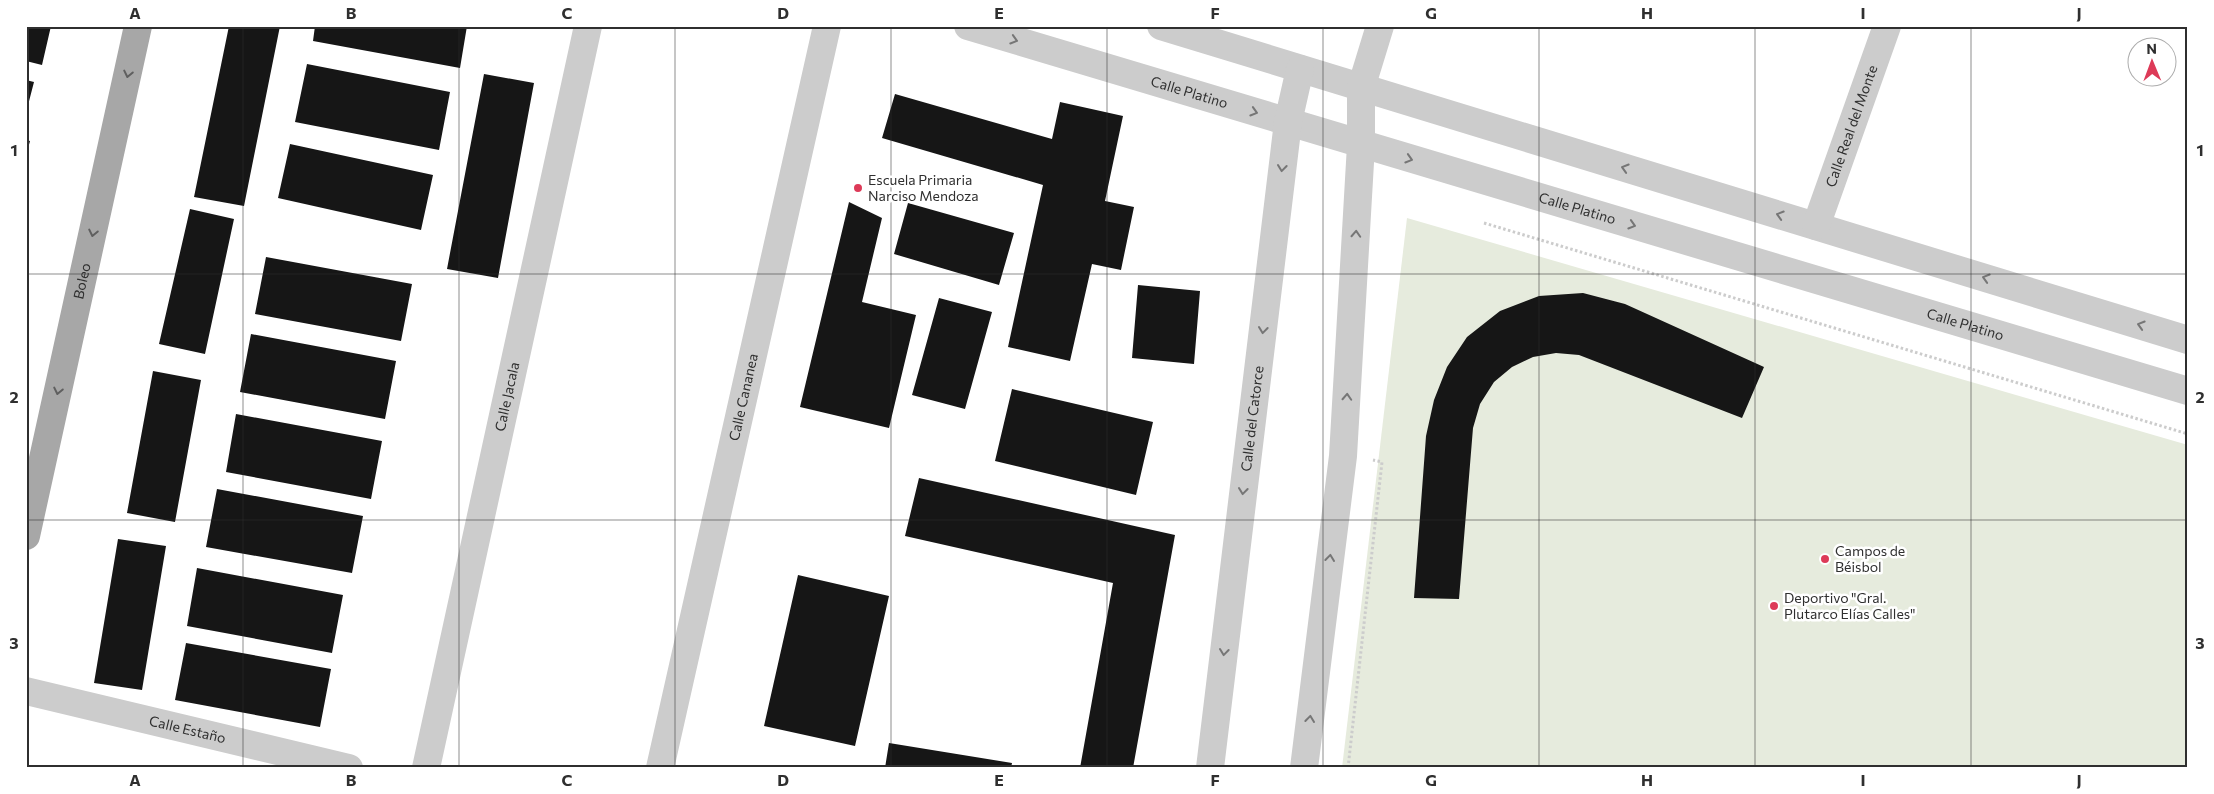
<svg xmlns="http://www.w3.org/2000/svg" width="2214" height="794" viewBox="0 0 2214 794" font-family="Commissioner,sans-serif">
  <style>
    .green { fill: #e6ebdd }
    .building { fill: #161616 }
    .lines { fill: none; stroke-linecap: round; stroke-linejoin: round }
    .path { stroke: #ccc; stroke-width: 3; stroke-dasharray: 2.5 2.5; stroke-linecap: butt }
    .minor { stroke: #ccc; stroke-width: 28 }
    .major { stroke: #a7a7a7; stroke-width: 28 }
    .oneway { stroke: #767676 }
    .oneway2 { stroke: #5f5f5f }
    .grid { fill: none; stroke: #2f2f2f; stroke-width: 1; stroke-opacity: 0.55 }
    .poi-dot { fill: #dd3a58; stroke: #fff; stroke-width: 2 }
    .labels { text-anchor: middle; stroke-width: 5; stroke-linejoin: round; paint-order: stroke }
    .street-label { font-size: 14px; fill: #2f2f2f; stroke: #fff }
    .poi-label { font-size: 14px; fill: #2f2f2f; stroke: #fff; text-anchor: start }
    .neatline { fill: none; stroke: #2f2f2f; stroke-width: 2 }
    .grid-label { font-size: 16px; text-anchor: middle; font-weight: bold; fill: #2f2f2f }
  </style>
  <rect width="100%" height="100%" fill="#fff"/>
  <path class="green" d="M1407,218L2188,445V768H1342Z"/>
  <path class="building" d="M26,26H51L42,65L26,61Z
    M229,26H280L244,206L194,197Z
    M315,26H467L460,68L313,41Z
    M307,64L450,92L439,150L295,122Z
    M484,74L534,83L498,278L447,269Z
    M26,80L34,82L27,109H26Z
    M895,94L1052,139L1060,102L1123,116L1105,201L1134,207L1121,270L1092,264L1070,361L1008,347L1043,185L882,138Z
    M26,140L30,141L27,152H26Z
    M290,144L433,175L421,230L278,198Z
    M849,202L882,218L862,302L916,315L889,428L800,407Z
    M908,203L1014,233L999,285L894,254Z
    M190,209L234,219L205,354L159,344Z
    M266,257L412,284L401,341L255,314Z
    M1138,285L1200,291L1194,364L1132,358Z
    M1583,293L1625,304L1764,367L1742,418L1579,355L1556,353L1533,357L1512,367L1494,382L1480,404L1473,428L1459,599L1414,598L1426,436L1434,400L1447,367L1467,337L1500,311L1539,296Z
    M939,298L992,312L965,409L912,395Z
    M251,334L396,361L385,419L240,392Z
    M153,371L201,380L175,522L127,513Z
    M1012,389L1153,422L1136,495L995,461Z
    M236,414L382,441L371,499L226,472Z
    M919,478L1175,535L1133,768H1080L1113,583L905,536Z
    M217,489L363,516L352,573L206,547Z
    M118,539L166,546L142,690L94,683Z
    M197,568L343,595L332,653L187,626Z
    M798,575L889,596L855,746L764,726Z
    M186,643L331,669L320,727L175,700Z
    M889,743L1012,763L1011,768H885Z"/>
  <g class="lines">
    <path class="path" d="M1484,223L2188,434
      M1348,768L1382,462L1373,460"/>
    <g class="minor">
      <path id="s1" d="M968,26L2188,391"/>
      <path d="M1161,26L2188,340"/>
      <path id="s2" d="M1816,226L1887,26"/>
      <path id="s3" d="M26,691L349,768"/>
      <path id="s4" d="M426,768L588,26"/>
      <path id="s5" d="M660,768L827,26"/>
      <path id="s6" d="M1210,768L1288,122L1300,69"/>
      <path d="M1304,768L1343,456L1361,145V88L1380,26"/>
    </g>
    <path class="major" id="s7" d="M26,536L138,26"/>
  </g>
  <defs><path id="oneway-chevron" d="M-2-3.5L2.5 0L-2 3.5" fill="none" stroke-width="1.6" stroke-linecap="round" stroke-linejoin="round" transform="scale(1.25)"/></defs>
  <g class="oneway">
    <use href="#oneway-chevron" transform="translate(1014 40) rotate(17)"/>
    <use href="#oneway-chevron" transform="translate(1254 112) rotate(17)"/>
    <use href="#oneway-chevron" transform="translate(1409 159) rotate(17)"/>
    <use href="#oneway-chevron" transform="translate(1282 168) rotate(97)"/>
    <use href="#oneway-chevron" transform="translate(1625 168) rotate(-163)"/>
    <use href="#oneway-chevron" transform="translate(1780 215) rotate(-163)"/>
    <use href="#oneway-chevron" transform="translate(1632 225) rotate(17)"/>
    <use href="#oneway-chevron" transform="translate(1356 234) rotate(-87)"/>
    <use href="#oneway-chevron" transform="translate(1986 278) rotate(-163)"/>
    <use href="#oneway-chevron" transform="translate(2141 325) rotate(-163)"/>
    <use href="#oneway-chevron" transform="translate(1263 330) rotate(97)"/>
    <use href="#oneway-chevron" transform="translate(1347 397) rotate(-87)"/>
    <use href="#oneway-chevron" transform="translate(1243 491) rotate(97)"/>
    <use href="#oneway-chevron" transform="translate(1330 558) rotate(-83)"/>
    <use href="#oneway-chevron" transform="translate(1224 652) rotate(97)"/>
    <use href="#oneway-chevron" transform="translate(1310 719) rotate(-83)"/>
  </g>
  <g class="oneway2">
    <use href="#oneway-chevron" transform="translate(128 74) rotate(102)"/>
    <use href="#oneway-chevron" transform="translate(93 233) rotate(102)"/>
    <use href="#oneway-chevron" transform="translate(58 391) rotate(102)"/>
  </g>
  <path class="grid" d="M243,26V768M459,26V768M675,26V768M891,26V768M1107,26V768M1323,26V768M1539,26V768M1755,26V768M1971,26V768M26,274H2188M26,520H2188"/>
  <g class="poi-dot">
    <circle cx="858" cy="188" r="5"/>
    <circle cx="1825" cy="559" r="5"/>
    <circle cx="1774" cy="606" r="5"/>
  </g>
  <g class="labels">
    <g class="street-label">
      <text dy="5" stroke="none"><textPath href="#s1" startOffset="231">Calle Platino</textPath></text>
      <text dy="5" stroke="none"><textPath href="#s2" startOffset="106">Calle Real del Monte</textPath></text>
      <text dy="5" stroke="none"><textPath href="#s1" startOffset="636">Calle Platino</textPath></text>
      <text dy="5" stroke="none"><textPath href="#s7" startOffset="261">Boleo</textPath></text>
      <text dy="5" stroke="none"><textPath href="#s1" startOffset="1041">Calle Platino</textPath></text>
      <text dy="5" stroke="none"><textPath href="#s4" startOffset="380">Calle Jacala</textPath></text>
      <text dy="5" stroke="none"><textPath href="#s5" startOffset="380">Calle Cananea</textPath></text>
      <text dy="5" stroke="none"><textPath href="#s6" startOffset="352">Calle del Catorce</textPath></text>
      <text dy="5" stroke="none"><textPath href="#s3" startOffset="166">Calle Estaño</textPath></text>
    </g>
    <g class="poi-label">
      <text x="868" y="185">Escuela Primaria<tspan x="868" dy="16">Narciso Mendoza</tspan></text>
      <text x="1835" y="556">Campos de<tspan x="1835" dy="16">Béisbol</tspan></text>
      <text x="1784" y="603">Deportivo "Gral.<tspan x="1784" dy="16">Plutarco Elías Calles"</tspan></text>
    </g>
  </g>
  <rect width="2214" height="794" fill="none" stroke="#ffffff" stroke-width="55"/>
  <g transform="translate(2152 62) rotate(359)"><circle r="24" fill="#ffffff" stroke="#acacac"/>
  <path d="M0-4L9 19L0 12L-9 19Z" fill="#dd3a58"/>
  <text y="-8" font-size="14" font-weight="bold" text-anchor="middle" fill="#2f2f2f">N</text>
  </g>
  <rect x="28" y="28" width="2158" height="738" class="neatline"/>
  <g class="grid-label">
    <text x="135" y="19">A</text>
    <text x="351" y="19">B</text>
    <text x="567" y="19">C</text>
    <text x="783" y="19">D</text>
    <text x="999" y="19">E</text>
    <text x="1215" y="19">F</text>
    <text x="1431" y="19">G</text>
    <text x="1647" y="19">H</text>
    <text x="1863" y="19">I</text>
    <text x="2079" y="19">J</text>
    <text x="14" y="156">1</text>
    <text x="2200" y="156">1</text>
    <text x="14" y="403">2</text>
    <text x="2200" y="403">2</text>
    <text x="14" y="649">3</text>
    <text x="2200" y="649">3</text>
    <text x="135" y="786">A</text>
    <text x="351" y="786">B</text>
    <text x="567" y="786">C</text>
    <text x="783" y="786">D</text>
    <text x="999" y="786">E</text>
    <text x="1215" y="786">F</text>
    <text x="1431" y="786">G</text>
    <text x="1647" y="786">H</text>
    <text x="1863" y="786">I</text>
    <text x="2079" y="786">J</text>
  </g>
</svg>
